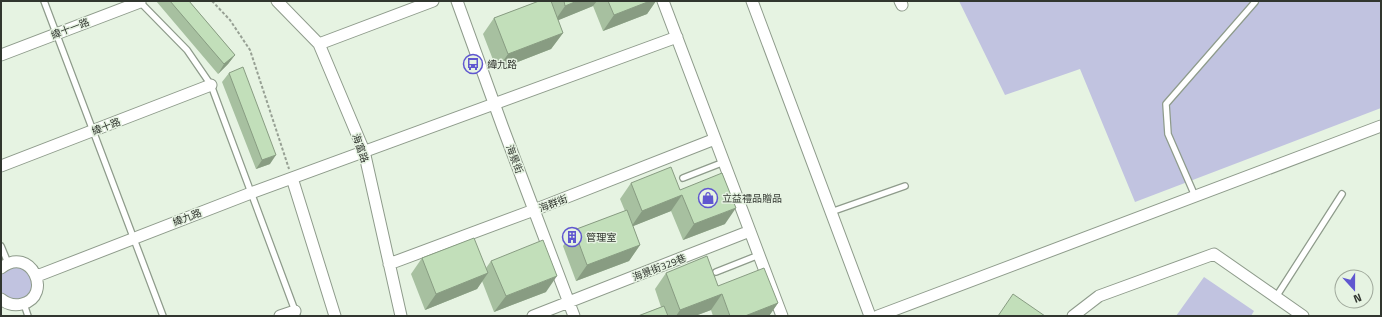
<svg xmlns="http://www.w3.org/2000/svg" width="1382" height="317" viewBox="0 0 1382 317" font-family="'Titillium Web','Noto Sans TC',sans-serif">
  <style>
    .green { fill: #c1c3e0 }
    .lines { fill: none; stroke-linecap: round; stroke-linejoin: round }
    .service-casing { stroke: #8e9b8b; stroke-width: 8 }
    .minor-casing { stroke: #8e9b8b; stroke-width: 13 }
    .path { stroke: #97a094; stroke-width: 2; stroke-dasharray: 3 2; stroke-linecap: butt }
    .service { stroke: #fff; stroke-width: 5.5 }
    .minor { stroke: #fff; stroke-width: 11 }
    .wall { fill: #a7c0a0 }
    .shaded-wall { fill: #889c82 }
    .building { fill: #c2dfba; stroke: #889c82 }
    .labels { text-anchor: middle; stroke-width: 3; stroke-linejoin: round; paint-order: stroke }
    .street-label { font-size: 10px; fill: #31362f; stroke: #e6f3e2 }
    .poi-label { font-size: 10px; fill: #31362f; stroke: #e6f3e2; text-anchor: start }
  </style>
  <rect width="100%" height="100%" fill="#e6f3e2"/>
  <path class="green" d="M959,1H1381V108L1135,202L1080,69L1005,95Z
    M17,265L32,274V293L17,302L1,294V273Z
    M1204,277L1254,311L1251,316H1176Z"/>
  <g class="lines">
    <defs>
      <path id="service" d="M44,1L163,316
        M139,1L187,50L211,85L297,316
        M683,178L724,162
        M1195,196L1168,134L1166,104L1255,2
        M831,212L905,186
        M1,246L8,263
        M716,272L759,255
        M1276,297L1342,194
        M24,304L28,316"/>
      <path id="minor" d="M277,1L319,44L364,151L401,316
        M457,1L503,128L574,316
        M663,1L782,316
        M752,1L870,316
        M900,1L902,5
        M319,44L433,1
        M1,55L140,2
        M1,166L211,85
        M292,178L335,316
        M389,264L534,210L715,139
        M1,268C31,244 54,296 22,304C14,306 7,304 1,299
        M37,276L251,193L677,37
        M280,316L295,311
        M533,316L750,231
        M878,316L1381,126
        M1073,316L1099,296L1214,254L1303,316"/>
    </defs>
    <use href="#service" class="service-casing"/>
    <use href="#minor" class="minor-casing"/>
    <path class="path" d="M212,1L230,20L250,50L289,169"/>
    <use href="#service" class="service"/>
    <use href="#minor" class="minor"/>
  </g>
  <path class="wall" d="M156,1H189L235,55L228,64L218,74Z
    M539,1H656L647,14L603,31L593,6L558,20L563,33L551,49L497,70L483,34L494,18Z
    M229,73L270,164L256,169L222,82Z
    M631,183L680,190L725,224L683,240L671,211L633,226L640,245L629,261L576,281L563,246L568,239L566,234L568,232L577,229L625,211L620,199Z
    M422,258L486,268L491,261L546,292L494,312L482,281L477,289L425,310L411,274Z
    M666,273L718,286L778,303L769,316H713L711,310L695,316H638L661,307L655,289Z"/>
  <path class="shaded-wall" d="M577,1H597L593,6L554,22L565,6Z
    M650,1H656L647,14L603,31L614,15Z
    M563,33L551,49L497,70L508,54Z
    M235,55L228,64L218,74L224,64Z
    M276,155L270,164L256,169L262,160Z
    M682,195L671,211L631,227L642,211Z
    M736,208L725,224L683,240L694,224Z
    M640,245L629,261L576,281L587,265Z
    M488,273L477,289L425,310L436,294Z
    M557,276L546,292L494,312L506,296Z
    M722,294L711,310L695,316H676L680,310Z
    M778,303L769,316H745Z"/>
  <path class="building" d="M170,1H189L235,55L224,64Z
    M539,1H551L563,33L508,54L494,18Z
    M564,1H577L565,6Z
    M608,1H650L614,15Z
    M243,67L276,155L262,160L229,73Z
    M671,167L680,190L722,173L736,208L694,224L682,195L642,211L631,183Z
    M627,210L640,245L587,265L574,230Z
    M577,228V229L574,230L570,236L568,232Z
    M474,238L488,273L436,294L422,258Z
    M543,240L557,276L506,296L491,261Z
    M707,256L718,286L764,268L778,303L745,316H730L722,294L680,310L666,273Z
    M1013,294L1045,316H998Z
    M664,306L668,316H638Z"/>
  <defs>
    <symbol id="bus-ring" viewBox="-11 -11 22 22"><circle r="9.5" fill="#e6f3e2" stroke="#6057d0" stroke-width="1.5"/><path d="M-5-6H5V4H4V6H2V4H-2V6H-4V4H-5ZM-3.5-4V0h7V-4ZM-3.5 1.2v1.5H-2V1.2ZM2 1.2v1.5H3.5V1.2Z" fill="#6057d0"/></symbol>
    <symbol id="shop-ring" viewBox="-11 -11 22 22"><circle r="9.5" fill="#e6f3e2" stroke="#6057d0" stroke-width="1.5"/><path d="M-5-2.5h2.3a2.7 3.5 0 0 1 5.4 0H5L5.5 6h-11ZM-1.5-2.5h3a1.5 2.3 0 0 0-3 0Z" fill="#6057d0"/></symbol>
    <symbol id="building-ring" viewBox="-11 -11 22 22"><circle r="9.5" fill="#e6f3e2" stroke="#6057d0" stroke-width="1.5"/><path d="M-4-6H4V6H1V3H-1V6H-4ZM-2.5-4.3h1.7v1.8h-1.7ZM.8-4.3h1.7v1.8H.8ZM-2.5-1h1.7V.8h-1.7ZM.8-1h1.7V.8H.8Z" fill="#6057d0"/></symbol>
  </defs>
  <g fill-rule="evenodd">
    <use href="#bus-ring" x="462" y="53" width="22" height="22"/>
    <use href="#shop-ring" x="697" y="187" width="22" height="22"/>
    <use href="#building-ring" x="561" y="226" width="22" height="22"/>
  </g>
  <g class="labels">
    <g class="street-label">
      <text transform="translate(70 28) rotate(-21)" y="4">緯十一路</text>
      <text transform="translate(106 126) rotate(-21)" y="4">緯十路</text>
      <text transform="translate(361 148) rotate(71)" y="4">海富路</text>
      <text transform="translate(515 159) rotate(69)" y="4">海景街</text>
      <text transform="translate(553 203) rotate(-21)" y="4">海群街</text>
      <text transform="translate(187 217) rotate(-21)" y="4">緯九路</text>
      <text transform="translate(659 267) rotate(-21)" y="4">海景街329巷</text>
    </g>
    <g class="poi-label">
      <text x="487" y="68">緯九路</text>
      <text x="722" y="202">立益禮品贈品</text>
      <text x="586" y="241">管理室</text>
    </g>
  </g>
  <rect width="1382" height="317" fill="none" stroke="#31362f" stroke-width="4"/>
  <g transform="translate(1354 289) rotate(159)"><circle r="19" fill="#e6f3e2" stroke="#9ea79a"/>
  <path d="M0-3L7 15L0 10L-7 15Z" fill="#6057d0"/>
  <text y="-6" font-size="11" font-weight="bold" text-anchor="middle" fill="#31362f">N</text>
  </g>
</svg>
